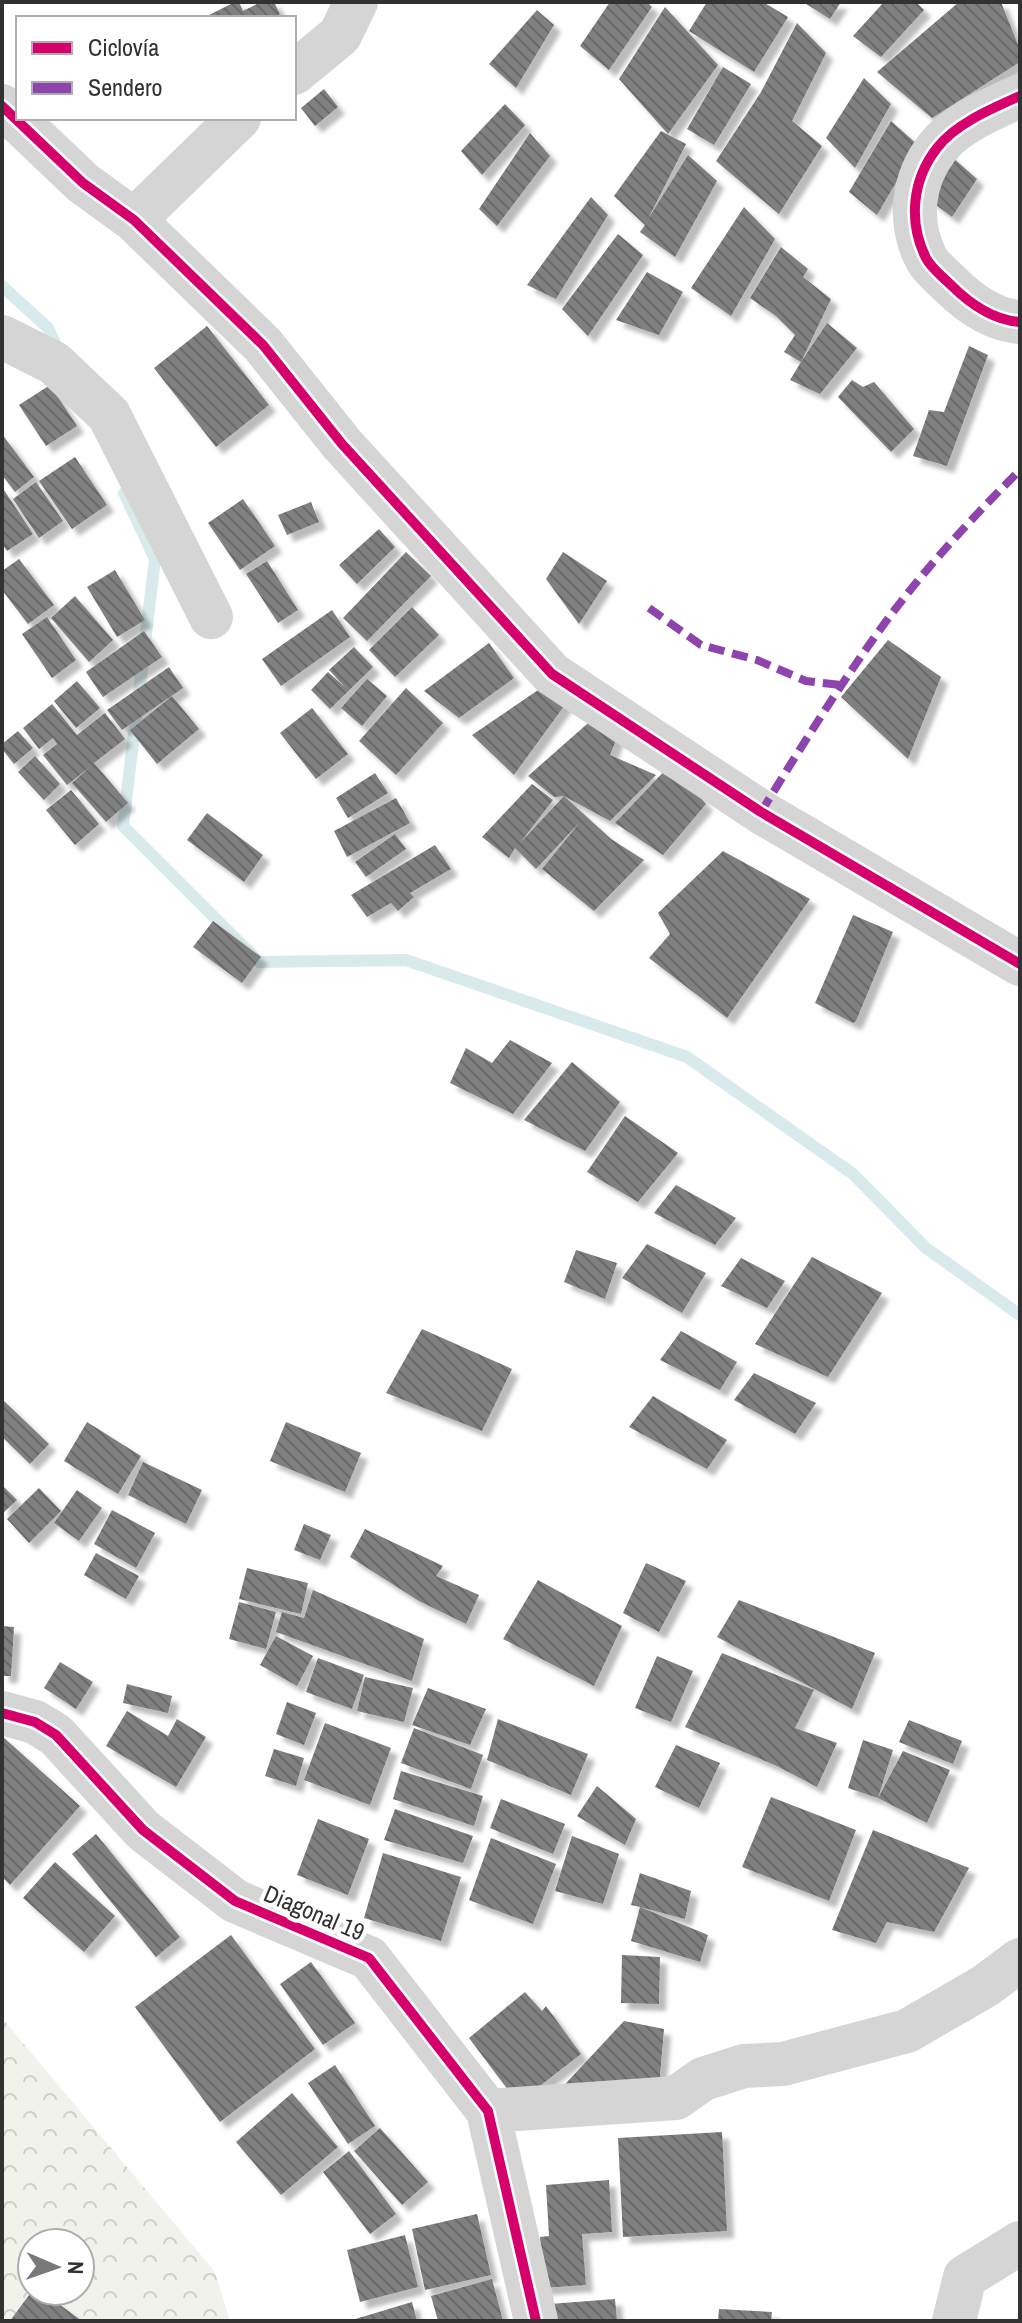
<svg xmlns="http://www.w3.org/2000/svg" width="1022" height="2323" viewBox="0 0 1022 2323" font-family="'Archivo Narrow',sans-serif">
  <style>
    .forest { fill: url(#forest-crowns); fill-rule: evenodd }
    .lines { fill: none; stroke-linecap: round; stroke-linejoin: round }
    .stream { stroke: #d8eaec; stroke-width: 12 }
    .building { fill: url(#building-back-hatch); filter: url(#shadow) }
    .minor { stroke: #d5d5d5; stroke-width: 44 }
    .quiet { stroke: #8e44ad; stroke-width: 8; stroke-dasharray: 16 8; stroke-linecap: butt }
    .cycleway-casing { stroke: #fff; stroke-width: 15 }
    .cycleway { stroke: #d6006c; stroke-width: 10 }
    .labels { text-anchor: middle; stroke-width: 8; stroke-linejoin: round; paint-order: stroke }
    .street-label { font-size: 24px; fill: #313131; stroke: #fff }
  </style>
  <defs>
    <pattern id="forest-crowns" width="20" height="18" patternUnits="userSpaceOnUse" patternTransform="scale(2)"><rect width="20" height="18" fill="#f0f2eb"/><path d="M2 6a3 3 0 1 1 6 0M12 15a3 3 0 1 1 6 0" fill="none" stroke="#ced0ca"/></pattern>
    <pattern id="building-back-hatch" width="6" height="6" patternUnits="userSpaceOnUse" patternTransform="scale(2)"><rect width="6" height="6" fill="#808080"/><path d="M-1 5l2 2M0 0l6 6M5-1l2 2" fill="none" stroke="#696969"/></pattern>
    <filter id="shadow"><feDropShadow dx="7" dy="7" stdDeviation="2" flood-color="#0004"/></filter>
  </defs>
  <rect width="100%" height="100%" fill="#fff"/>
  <path class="forest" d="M2,2018L215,2272L230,2321H2ZM32,2243H80V2291H32Z"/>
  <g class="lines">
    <path class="stream" d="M2,286L48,328L58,349
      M124,493L155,559L123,826L259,962L406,960L687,1057L853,1174L926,1248L1020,1315"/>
  </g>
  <path class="building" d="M235,2H239L243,11L261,2H274L280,14L273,18H210L209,15Z
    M610,2H647L652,7L609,70L580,46Z
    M707,2H763L788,17L754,72L689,31Z
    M803,2H841L830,19Z
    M884,2H916L924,10L881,57L853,36Z
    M959,2H1001L1020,50V62L932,118L877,72Z
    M665,7L718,65L668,134L619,79Z
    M537,10L554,25L516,88L489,64Z
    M797,23L826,53L792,121L822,146L779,214L716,161L761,92Z
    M723,67L751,84L714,145L687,129Z
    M864,78L891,104L855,168L826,138Z
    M324,89L338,107L315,126L301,108Z
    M505,104L525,125L482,175L461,151Z
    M891,121L918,145L877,215L849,192Z
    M661,131L686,144L648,219L688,155L717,181L675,257L640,232L645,225L614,196Z
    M530,133L550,156L497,226L479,209Z
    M943,149L977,179L952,217L920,193Z
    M591,197L608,215L556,299L527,285Z
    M744,207L775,239L731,316L691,288Z
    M618,234L643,255L588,336L562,309Z
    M781,247L808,269L803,277L831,299L801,362L827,323L857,348L820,394L790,380L801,362L784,352L795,335L776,316L750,298Z
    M647,272L683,292L659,335L616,320Z
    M207,326L269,405L216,447L154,368Z
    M969,346L988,355L947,466L913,456L929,410L944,412Z
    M852,380L863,387L874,382L914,429L891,452L838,397Z
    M50,385L77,426L46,446L19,405Z
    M2,434L34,477L15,492L2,475Z
    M75,457L107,505L72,529L39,481Z
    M36,482L63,521L39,538L13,499Z
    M2,487L33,534L7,551L2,544Z
    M243,499L275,546L240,570L208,523Z
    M311,502L319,522L287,535L278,515Z
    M379,529L395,547L357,584L339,565Z
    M406,552L431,576L367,641L343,618Z
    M563,552L607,581L579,624L546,579Z
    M19,559L54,605L28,624L2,590V571Z
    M267,561L298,610L278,623L246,574Z
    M115,570L145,620L117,637L87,587Z
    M75,596L113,640L89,662L51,618Z
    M412,607L439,635L395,677L369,650Z
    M332,610L350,637L281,686L262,659Z
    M47,617L76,660L52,678L22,634Z
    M144,631L162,657L103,697L86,672Z
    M888,640L941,677L908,759L841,697Z
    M489,643L514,678L459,718L424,691Z
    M354,647L373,667L330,709L311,690L328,672L346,688L329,670Z
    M169,667L183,688L122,730L107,710Z
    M367,679L387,696L362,726L341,708Z
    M77,681L100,708L76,728L54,701Z
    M547,684L567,702L514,775L472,735Z
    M406,688L443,723L396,775L359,741Z
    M172,696L199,729L157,764L130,730Z
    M52,704L77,735L105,713L125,739L94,763L128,803L106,822L72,783L90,767L67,785L43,755L57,744L53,738L39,749L23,728Z
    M312,708L348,754L316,779L280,733Z
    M595,717L619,733L610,755L656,775L610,821L564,796L611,839L644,860L594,911L542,869L580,822L536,869L515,848L509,858L482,837L532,784L553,800L520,843L564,796L554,797L528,776Z
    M18,731L33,748L14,764L2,749V744Z
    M35,756L60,784L44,800L18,772Z
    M671,764L706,804L663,855L615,823Z
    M375,773L388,793L348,818L336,798Z
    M71,790L99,824L75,845L46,810Z
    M396,798L410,823L347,857L334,831Z
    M207,813L263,855L244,882L187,840Z
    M395,834L406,849L366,877L355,862Z
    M435,845L451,869L410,893L414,897L398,911L391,903L367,917L351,895Z
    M723,851L810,899L727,1018L649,958L670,934L658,913Z
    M853,915L893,932L856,1021L853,1023L815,1003Z
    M213,921L261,957L242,983L193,947Z
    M510,1040L552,1063L513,1114L450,1083L466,1048L492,1063Z
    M572,1062L620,1102L585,1151L524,1120Z
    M625,1116L678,1153L638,1202L587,1172Z
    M676,1185L736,1218L715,1245L654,1213Z
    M647,1244L706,1273L682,1313L622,1278Z
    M576,1250L617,1263L605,1299L564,1282Z
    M812,1257L882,1293L828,1377L755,1344Z
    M741,1258L785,1281L767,1308L721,1286Z
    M422,1329L512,1369L482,1431L386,1393Z
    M681,1331L737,1362L720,1390L660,1360Z
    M754,1373L816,1403L795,1434L734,1400Z
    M653,1396L727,1440L707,1469L629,1427Z
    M2,1399L49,1444L30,1464L2,1437Z
    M87,1422L141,1456L118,1494L64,1461Z
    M286,1422L361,1453L345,1492L270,1461Z
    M143,1462L202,1490L186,1524L128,1495Z
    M2,1485L17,1500L2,1514Z
    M39,1488L61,1511L29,1543L7,1519Z
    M77,1490L102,1508L79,1541L54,1523Z
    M112,1510L155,1533L136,1568L94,1544Z
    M304,1524L331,1535L320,1560L294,1550Z
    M365,1529L443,1566L436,1576L479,1595L466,1624L419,1601L350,1557Z
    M96,1553L139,1576L126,1599L84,1575Z
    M646,1563L686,1581L659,1632L623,1613Z
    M247,1568L308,1583L301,1614L239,1599Z
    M538,1580L622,1626L594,1686L503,1639Z
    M313,1590L424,1639L412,1681L276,1632L282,1612L304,1618Z
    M739,1600L875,1653L852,1709L717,1637Z
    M239,1602L276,1612L266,1649L229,1639Z
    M2,1626L14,1627L11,1676H2Z
    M276,1636L313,1656L297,1686L260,1665Z
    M722,1653L814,1690L795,1728L837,1743L817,1787L777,1766L685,1727Z
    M657,1656L693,1671L671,1722L635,1708Z
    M318,1658L364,1675L352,1709L306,1692Z
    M60,1662L93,1682L76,1709L44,1688Z
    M365,1677L413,1688L404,1722L357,1711Z
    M127,1684L172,1696L168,1713L123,1703Z
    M428,1688L486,1709L470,1745L412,1725Z
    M287,1702L316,1713L304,1745L276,1734Z
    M127,1711L168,1736L177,1719L206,1737L176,1787L106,1746Z
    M498,1719L588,1754L571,1795L487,1760Z
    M909,1720L962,1741L953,1764L899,1742Z
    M325,1723L391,1748L370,1805L304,1780Z
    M414,1728L483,1755L471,1789L401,1763Z
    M2,1736L80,1806L10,1885L2,1877Z
    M863,1740L893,1750L878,1798L848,1788Z
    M676,1745L720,1763L699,1808L655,1787Z
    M274,1749L304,1758L296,1786L265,1776Z
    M903,1751L950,1770L927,1823L878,1798Z
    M401,1771L483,1796L474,1826L393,1799Z
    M597,1786L636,1819L625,1845L577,1816Z
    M771,1797L856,1830L829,1901L742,1867Z
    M501,1799L565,1824L553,1854L490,1828Z
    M395,1809L473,1836L463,1863L384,1840Z
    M318,1819L369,1839L348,1895L297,1875Z
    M873,1830L969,1868L934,1932L887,1922L876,1943L832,1930Z
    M96,1834L180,1937L156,1957L72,1854Z
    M572,1836L619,1854L603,1904L555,1891Z
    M491,1838L556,1864L533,1924L469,1900Z
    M383,1853L461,1877L441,1941L364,1918Z
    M55,1862L115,1916L84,1952L23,1898Z
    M640,1873L691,1891L685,1919L640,1907L708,1935L700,1962L631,1941L640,1907L631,1905Z
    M231,1935L315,2049L220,2122L135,2007Z
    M622,1955L660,1957L659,2004L621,2003Z
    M311,1962L355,2023L323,2045L280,1984Z
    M525,1992L542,2011L546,2006L581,2054L518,2103L469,2038Z
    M624,2021L664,2029L659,2087L555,2095Z
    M335,2065L375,2126L348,2144L308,2083Z
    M292,2093L338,2147L281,2195L236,2142Z
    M380,2128L428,2182L402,2205L354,2151Z
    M722,2132L727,2231L623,2237L618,2138Z
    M349,2151L396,2214L370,2234L323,2172Z
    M609,2180L612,2232L582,2234L586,2285L543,2288L540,2237L549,2236L546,2185Z
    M477,2214L491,2275L425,2290L412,2229Z
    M405,2235L418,2287L360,2302L347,2250Z
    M492,2279L503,2321H438L431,2296Z
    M32,2291H41L82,2321H10Z
    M615,2299L617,2321H552L550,2304Z
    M412,2302L417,2321H352V2320Z
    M719,2309L772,2312L771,2321H718Z"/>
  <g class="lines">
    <path class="minor" d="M294,73L340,35L356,2
      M1020,96C993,108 955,124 937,148C912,180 908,222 926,258C931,268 943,277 951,285C970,304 992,320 1020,322
      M2,106L83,183L134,220L263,345L342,444L552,674L761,812L1020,964
      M134,220L239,118
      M2,337L54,363L109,415L211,617
      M2,1713L35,1722L56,1735L143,1830L235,1901L369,1958L488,2111L536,2321
      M488,2111L676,2098L703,2079L744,2066L783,2064L907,2031L985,1986L1020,1960
      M954,2321L965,2277L1020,2243"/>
    <path class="quiet" d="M649,608L701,645L757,660L806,681L841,685
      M761,812C803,744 845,676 893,612C931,562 975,515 1020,470"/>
    <defs>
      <path id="cycleway" d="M1020,96C993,108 955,124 937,148C912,180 908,222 926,258C931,268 943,277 951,285C970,304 992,320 1020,322
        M2,106L83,183L134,220L263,345L342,444L552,674L761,812L1020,964
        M2,1713L35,1722L56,1735L143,1830L235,1901L369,1958L488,2111L536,2321"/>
    </defs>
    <use href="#cycleway" class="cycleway-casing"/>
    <use href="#cycleway" class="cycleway"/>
  </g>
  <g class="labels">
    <g class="street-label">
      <text transform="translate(314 1913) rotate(23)" y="8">Diagonal 19</text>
    </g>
  </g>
  <rect width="1022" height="2323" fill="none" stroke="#313131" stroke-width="8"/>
  <rect x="16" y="16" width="280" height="104" fill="#ffffff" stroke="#adadad" stroke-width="2"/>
  <rect x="32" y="42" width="40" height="12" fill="#d6006c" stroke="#adadad" stroke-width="2"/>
  <text x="88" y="56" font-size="24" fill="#313131">Ciclovía</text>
  <rect x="32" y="82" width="40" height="12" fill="#8e44ad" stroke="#adadad" stroke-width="2"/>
  <text x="88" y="96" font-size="24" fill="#313131">Sendero</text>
  <g transform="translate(56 2267) rotate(92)"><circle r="38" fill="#ffffff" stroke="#adadad" stroke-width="2"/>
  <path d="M0-6L14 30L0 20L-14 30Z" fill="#797979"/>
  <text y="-12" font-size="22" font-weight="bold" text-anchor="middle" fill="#313131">N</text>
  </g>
</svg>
